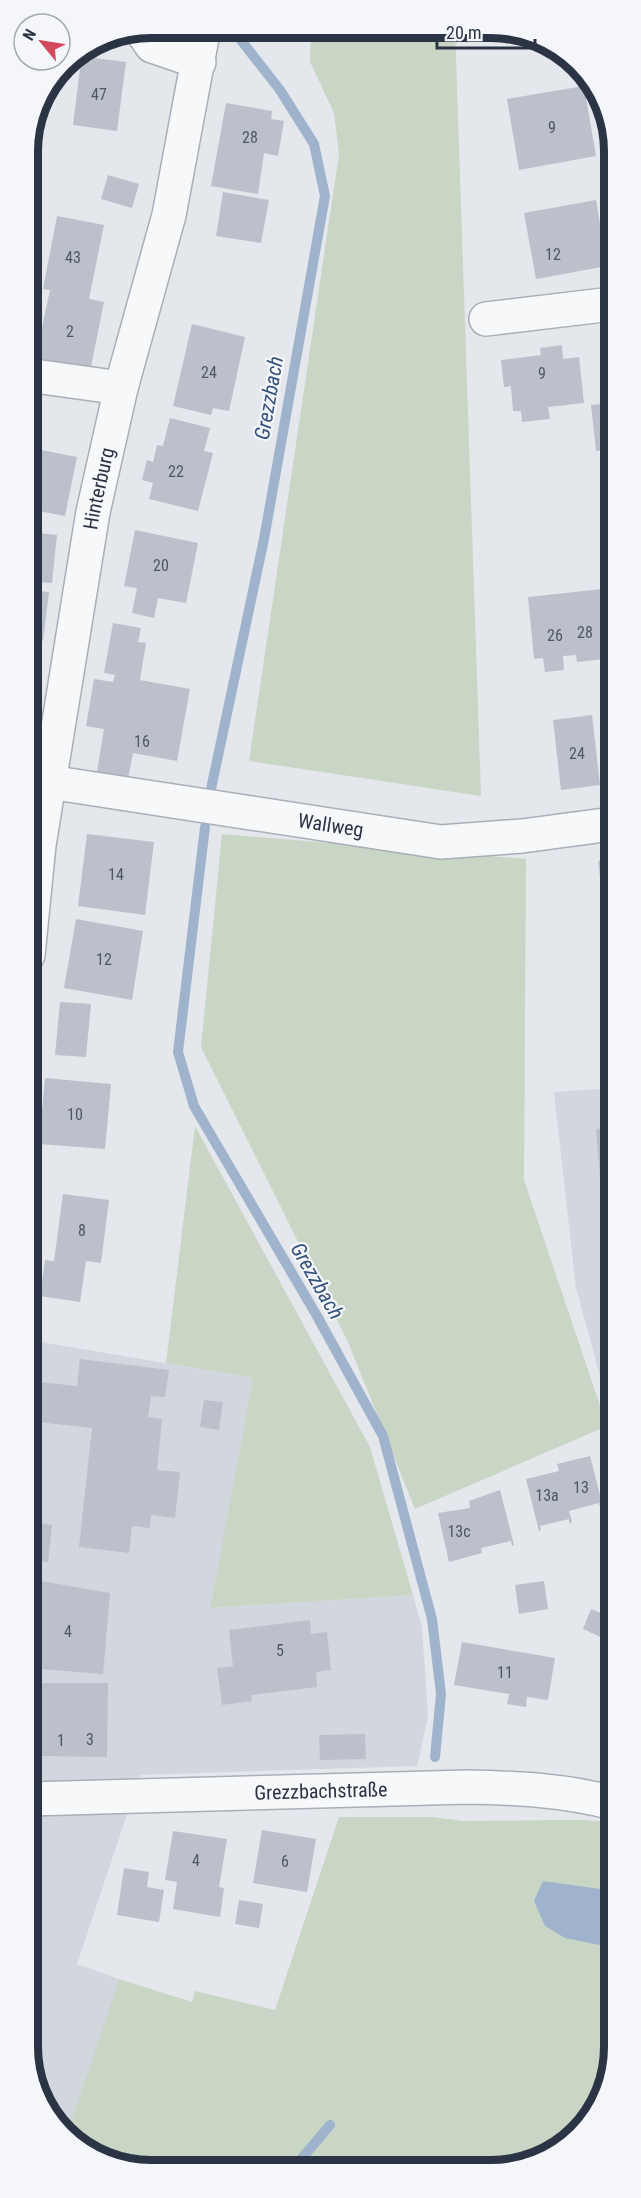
<svg xmlns="http://www.w3.org/2000/svg" width="641" height="2198" viewBox="0 0 641 2198" font-family="'Roboto Condensed',sans-serif">
  <style>
    .built { fill: #d2d6de }
    .green { fill: #c9d6c5 }
    .water { fill: #9fb4cc }
    .lines { fill: none; stroke-linecap: round; stroke-linejoin: round }
    .stream { stroke: #9fb4cc; stroke-width: 10 }
    .building { fill: #bbc0ca }
    .minor-casing { stroke: #a9aeb7; stroke-width: 36 }
    .minor { stroke: #f7f8fa; stroke-width: 33 }
    .labels { text-anchor: middle; stroke-width: 4.5; stroke-linejoin: round; paint-order: stroke }
    .number-label { font-size: 16px; fill: #4f5766 }
    .street-label { font-size: 20px; fill: #2b3445; stroke: #f4f6f9 }
    .water-label { font-size: 21px; font-style: italic; fill: #34527a; stroke: #f4f6f9 }
    .rim { fill: none; stroke: #2b3445; stroke-width: 8 }
  </style>
  <rect width="100%" height="100%" fill="#e4e7ec"/>
  <path class="built" d="M613,1088V1394H605L576,1288L554,1092Z
    M29,1340L253,1378L210,1608L413,1595L422,1627L428,1717L417,1766L140,1775L77,1964L119,1979L66,2136L63,2135L29,2071Z"/>
  <path class="green" d="M311,28L455,29L481,796L249,761L339,154L334,113L310,62Z
    M222,834L526,859L524,1180L607,1426L415,1509L348,1342L201,1047Z
    M195,1126L370,1447L413,1595L210,1608L253,1378L166,1363Z
    M339,1817H433L463,1821L582,1820L614,1822V2055L583,2129L514,2169H126L66,2136L119,1979L192,2002L195,1991L275,2010Z"/>
  <path class="water" d="M543,1881L614,1891V1948L565,1938L545,1926L534,1901Z"/>
  <g class="lines">
    <path class="stream" d="M211,789L264,539L325,196L314,144L280,90L237,35
      M205,827L178,1052L194,1106L317,1316L383,1436L432,1619L441,1694L435,1757
      M296,2169L297,2164L330,2125"/>
  </g>
  <path class="building" d="M87,47L86,57L126,62L117,131L73,125L81,61L69,59Z
    M584,86L596,156L519,170L507,99Z
    M226,103L272,111L271,119L284,121L278,156L264,153L258,194L211,186Z
    M108,175L139,184L132,208L101,199Z
    M223,192L269,200L261,243L216,236Z
    M596,200L607,266L536,279L524,213Z
    M57,216L104,225L89,299L104,302L90,372L35,360L50,290L43,289Z
    M192,324L245,337L229,411L213,408L211,415L173,406Z
    M562,345L563,359L579,357L584,403L548,407L550,419L522,422L521,411H513L511,386L504,387L501,360L541,355L540,348Z
    M612,403V449L596,451L591,405Z
    M170,418L210,428L204,451L213,453L198,511L149,499L153,483L142,480L147,460L153,462L157,445L163,446Z
    M28,440L33,441L31,448L77,457L65,516L28,509Z
    M135,530L198,543L186,603L158,598L154,618L132,613L137,588L124,586Z
    M28,532L57,535L52,583L28,581Z
    M603,589L610,651H603L604,659L577,662L576,655L563,656L564,670L545,672L543,658L534,659L528,597Z
    M28,590L49,592L43,641L28,640Z
    M113,623L141,628L138,642L146,643L140,680L190,689L177,761L133,753L126,789L95,784L104,729L86,726L94,679L113,682L115,675L104,673Z
    M28,650L38,651L31,716H28Z
    M592,715L600,785L561,790L553,720Z
    M87,834L154,842L145,915L78,906Z
    M612,859L613,908L604,909L598,861Z
    M76,919L143,931L132,1000L64,988Z
    M60,1002L91,1004L86,1057L55,1055Z
    M45,1078L111,1084L105,1149L39,1144Z
    M613,1127V1177H600L596,1129Z
    M63,1194L109,1200L101,1263L86,1261L80,1302L40,1296L45,1260L54,1261Z
    M80,1359L169,1370L165,1397L151,1396L148,1417L162,1419L157,1470L180,1472L175,1518L151,1515L150,1528L132,1526L129,1553L79,1547L92,1428L29,1421V1381L77,1386Z
    M204,1400L223,1402L219,1430L200,1427Z
    M590,1456L603,1507L600,1508L599,1503L569,1511L572,1522L569,1523V1519L540,1526L541,1530L539,1531L526,1479L559,1471L557,1464Z
    M500,1490L514,1545L512,1546L511,1541L481,1548L482,1553L449,1562L438,1513L470,1508L469,1501Z
    M29,1522L52,1525L48,1562L29,1560Z
    M608,1526H613V1558H612Z
    M29,1579L110,1593L103,1674L29,1668Z
    M544,1581L548,1609L519,1614L515,1585Z
    M591,1609L613,1618L605,1639L583,1629Z
    M310,1620L311,1634L327,1632L331,1670L316,1672L317,1687L251,1695L252,1701L222,1705L217,1668L233,1666L229,1630Z
    M462,1642L555,1658L548,1700L527,1697L526,1707L507,1704L509,1694L454,1685Z
    M41,1683H108L107,1757L41,1756Z
    M365,1734L366,1759L320,1760L319,1735Z
    M262,1830L316,1839L307,1892L253,1883Z
    M173,1831L227,1839L219,1887L224,1888L220,1917L173,1909L177,1882L165,1880Z
    M124,1868L149,1872L147,1887L164,1890L159,1922L117,1915Z
    M239,1900L263,1904L259,1928L235,1924Z"/>
  <g class="lines">
    <defs>
      <g id="minor">
        <path d="M140,29L152,46L199,62"/>
        <path d="M486,319L612,304"/>
        <path d="M27,375L121,388"/>
        <path id="s1" d="M49,782L441,842L522,836L612,824"/>
        <path id="s2" d="M28,955L39,845L93,512L121,388L169,215L204,27"/>
        <path id="s3" d="M29,1799L467,1787C516,1788 565,1790 613,1803"/>
      </g>
    </defs>
    <use href="#minor" class="minor-casing"/>
    <use href="#minor" class="minor"/>
  </g>
  <g class="labels">
    <g class="number-label">
      <text x="99" y="100">47</text>
      <text x="552" y="133">9</text>
      <text x="250" y="143">28</text>
      <text x="553" y="260">12</text>
      <text x="73" y="263">43</text>
      <text x="70" y="337">2</text>
      <text x="209" y="378">24</text>
      <text x="542" y="379">9</text>
      <text x="176" y="477">22</text>
      <text x="161" y="571">20</text>
      <text x="585" y="638">28</text>
      <text x="555" y="641">26</text>
      <text x="142" y="747">16</text>
      <text x="577" y="759">24</text>
      <text x="116" y="880">14</text>
      <text x="104" y="965">12</text>
      <text x="75" y="1120">10</text>
      <text x="82" y="1236">8</text>
      <text x="581" y="1493">13</text>
      <text x="547" y="1501">13a</text>
      <text x="459" y="1537">13c</text>
      <text x="68" y="1637">4</text>
      <text x="280" y="1656">5</text>
      <text x="505" y="1678">11</text>
      <text x="90" y="1745">3</text>
      <text x="61" y="1746">1</text>
      <text x="196" y="1866">4</text>
      <text x="285" y="1867">6</text>
    </g>
    <g class="street-label">
      <text dy="7" stroke="none"><textPath href="#s2" startOffset="472">Hinterburg</textPath></text>
      <text dy="7" stroke="none"><textPath href="#s1" startOffset="285">Wallweg</textPath></text>
      <text dy="7" stroke="none"><textPath href="#s3" startOffset="292">Grezzbachstraße</textPath></text>
    </g>
    <g class="water-label">
      <text transform="translate(269 398) rotate(-80)" y="7">Grezzbach</text>
      <text transform="translate(317 1281) rotate(60)" y="7">Grezzbach</text>
    </g>
  </g>
  <path d="M0 0H641V2198H0ZM151 38H491A113 113 0 0 1 604 151V2047A113 113 0 0 1 491 2160H151A113 113 0 0 1 38 2047V151A113 113 0 0 1 151 38Z" fill="#f4f6f9" fill-rule="evenodd"/>
  <path class="rim" d="M151 38H491A113 113 0 0 1 604 151V2047A113 113 0 0 1 491 2160H151A113 113 0 0 1 38 2047V151A113 113 0 0 1 151 38Z"/>
  <g transform="translate(42 42) rotate(300)"><circle r="28" fill="#f4f6f9" stroke="#a4a8b1" stroke-width="1.5"/>
  <path d="M0-4.5L10 22L0 15L-10 22Z" fill="#d1495b"/>
  <text y="-9" font-size="16" font-weight="bold" text-anchor="middle" fill="#2b3445">N</text>
  </g>
  <path d="M437 39v9h98v-9" fill="none" stroke="#2b3445" stroke-width="3"/>
  <text x="446" y="39" font-size="18" fill="#2b3445" stroke="#f4f6f9" stroke-width="4.5" paint-order="stroke">20 m</text>
</svg>
